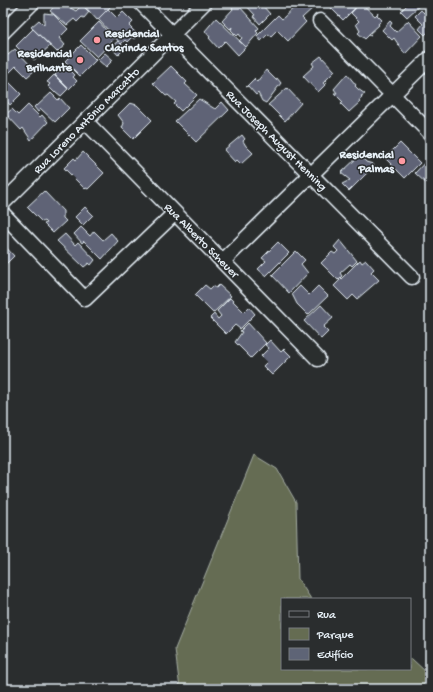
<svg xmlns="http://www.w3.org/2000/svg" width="433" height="692" viewBox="0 0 433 692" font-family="'Gochi Hand',sans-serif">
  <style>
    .green { fill: #656c52; stroke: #a6aea5 }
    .building { fill: #5e6476; stroke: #e8f1f8 }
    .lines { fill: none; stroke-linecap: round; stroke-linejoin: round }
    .service-casing { stroke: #e8f1f8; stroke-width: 10 }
    .minor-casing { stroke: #e8f1f8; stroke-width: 17 }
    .service { stroke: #2a2d2e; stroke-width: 7 }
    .minor { stroke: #2a2d2e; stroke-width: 14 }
    .poi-dot { fill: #ff9aa2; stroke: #2a2d2e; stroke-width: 1.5 }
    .labels { text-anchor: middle; stroke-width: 3; stroke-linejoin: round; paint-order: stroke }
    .poi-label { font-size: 12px; font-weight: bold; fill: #e8f1f8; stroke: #2a2d2e; text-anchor: end }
    .street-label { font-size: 12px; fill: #e8f1f8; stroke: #2a2d2e }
  </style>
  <rect width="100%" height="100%" fill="#2a2d2e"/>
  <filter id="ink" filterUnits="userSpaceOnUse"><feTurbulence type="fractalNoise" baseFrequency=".025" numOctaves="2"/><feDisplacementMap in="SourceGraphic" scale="8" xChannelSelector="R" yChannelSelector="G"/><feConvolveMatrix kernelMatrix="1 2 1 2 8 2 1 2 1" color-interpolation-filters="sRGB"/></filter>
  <g filter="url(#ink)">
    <path class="green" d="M254,455L277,469L296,502L298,579L311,599H282V669H410V659H412L426,672V689H180L175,649Z"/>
    <path class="building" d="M57,3H73L69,7L76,11L82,5L89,12L84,18L82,17L77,22L74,19L67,25L50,11Z
      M82,3H110L112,5L97,20Z
      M227,3H240L239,6L259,28L256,31L258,33L246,47L239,41L242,38L239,34L237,36L231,30L232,27L230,29L222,21L233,9Z
      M244,3H266L263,6L270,14L260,24L253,16L255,15Z
      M299,3H310L314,7L302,18L306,22L288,41L277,30L271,36L268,34L261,41L257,36L278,15L282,19Z
      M336,3H355L351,6L355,8L343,20L331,8Z
      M361,3L375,16L378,13L377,15L382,20L378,24L379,25L369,34L371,36L369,35L365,39L358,33L360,31L356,24L359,21L351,13Z
      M409,3L420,5L407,17L401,11Z
      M108,9L117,18L123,12L133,22L129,26L138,35L134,39L132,37L127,42L125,40L121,44L98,19Z
      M430,9V30L425,35L419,29L423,24L415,16L421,10L424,13Z
      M44,13L53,14L68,29L59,38L65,45L57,52L31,27L39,20L44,25Z
      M216,18L246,47L238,55L225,41L218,48L209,38L210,37L205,31Z
      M390,21L392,23L390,26L396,32L408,21L422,36L405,54L394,38L392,40L382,30Z
      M99,22L114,39L97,57L80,41Z
      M33,29L50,46L34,60L28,54L26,56L16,46Z
      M118,41L125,48L118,55L111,47Z
      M81,45L96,60L80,76L65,61Z
      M15,49L35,70L27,77L16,66L6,76L3,72V54L5,52L8,55Z
      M105,53L113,60L106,67L98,60Z
      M321,56L335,71L323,83L325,85L327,83L318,92L303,76L314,66L312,63Z
      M171,66L187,82L185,84L197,95L181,111L174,104L176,102L168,95L166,96L153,83Z
      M63,67L66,70L68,68L75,75L73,77L77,81L69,89L55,75Z
      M266,70L276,80L277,78L281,83L266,103L262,101L258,93L256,95L248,86L246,87L255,78L254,79L257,82Z
      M347,74L356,85L355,86L358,89L365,94L361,96L362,97L359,101L360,102L349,112L341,104L343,102L334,93H337L334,89Z
      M54,75L68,89L61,96L56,92L55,93L48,86L50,84L47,82Z
      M6,79L21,94L10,105L3,97V81Z
      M287,88L301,103L285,121L270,106L268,105Z
      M430,89V103L425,96L430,92Z
      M51,93L58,100L60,98L69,108L55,122L41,109L38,112L34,107L36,105L37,106Z
      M199,99L215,109L222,102L229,110L196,142L175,121Z
      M130,103L137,105L152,120L133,139L122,128L124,123L118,115Z
      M28,105L40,117L42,115L48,122L31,140L23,128L21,130L6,114L12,109L18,115Z
      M242,135L245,139L243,141L246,146L253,153L241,164L237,160L235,162L224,150Z
      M400,143L420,163L405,178L385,158Z
      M83,152L104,173L88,189L86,188L85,189L64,168L74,158L76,160Z
      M360,155L366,162L373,164L374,166L349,191L342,184L350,180L341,173Z
      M430,157V187L415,173Z
      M44,191L63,211V218L66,221L53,233L44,224L46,223L44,221L42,222L27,207Z
      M85,207L93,215L83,225L75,217Z
      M81,227L90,236L94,231L103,240L111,233L118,241L102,259L84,241L82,243L74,234Z
      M65,234L75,245L78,242L95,260L91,265L89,263L84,267L57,241Z
      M340,240L357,261L352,266L350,264L340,273L342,276L338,280L321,263L332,252L335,254L338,251L334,247Z
      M278,242L289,253L266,276L258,269L266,261L262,258Z
      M3,244L14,256L3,267Z
      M296,251L305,260L301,264L308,273L289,293L272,275Z
      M360,260L362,263L366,260L374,269L371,272L379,280L357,299L353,295L348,300L334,286Z
      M205,285L210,289L213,286L216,288L219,285L231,296L213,313L195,295Z
      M300,286L309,295L318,286L328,296L308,315L297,304L292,294Z
      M230,298L244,312L249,307L255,314L240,329L235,325L226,334L210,318L214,314L218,319L221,316L217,311Z
      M321,305L333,318L323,327L328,332L321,339L304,321Z
      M248,323L266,343L251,358L235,342L242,332L240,331Z
      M270,340L281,352L284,349L291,356L272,375L263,366L267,362L261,356L269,348L265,345Z"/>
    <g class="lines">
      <defs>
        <path id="service" d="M3,687L6,689"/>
        <path id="minor" d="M141,3L412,277
          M320,21L430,133
          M3,32L32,3
          M85,121L318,359
          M3,203L204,3
          M3,214L85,299L175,213
          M223,261L430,58"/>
      </defs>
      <use href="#service" class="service-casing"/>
      <use href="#minor" class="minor-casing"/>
      <use href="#service" class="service"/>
      <use href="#minor" class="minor"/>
    </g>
  </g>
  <g class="poi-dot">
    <circle cx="97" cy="40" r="4"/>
    <circle cx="80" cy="60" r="4"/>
    <circle cx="402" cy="161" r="4"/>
  </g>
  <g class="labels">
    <g class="poi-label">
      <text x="105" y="37" text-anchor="start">Residencial<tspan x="105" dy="14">Clarinda Santos</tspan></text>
      <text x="72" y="57">Residencial<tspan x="72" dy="14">Brilhante</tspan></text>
      <text x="394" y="158">Residencial<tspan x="394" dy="14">Palmas</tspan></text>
    </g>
    <g class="street-label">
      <text transform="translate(86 120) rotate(-45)" y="4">Rua Loreno Antônio Marcatto</text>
      <text transform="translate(277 140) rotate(45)" y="4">Rua Joseph August Henning</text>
      <text transform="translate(202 240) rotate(45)" y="4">Rua Alberto Scheuer</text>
    </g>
  </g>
  <rect width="433" height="692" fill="none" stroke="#2a2d2e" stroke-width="16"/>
  <rect x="8" y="8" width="417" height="676" fill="none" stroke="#e8f1f8" stroke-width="1.5" filter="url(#ink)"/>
  <rect x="281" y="598" width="130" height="72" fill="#2a2d2e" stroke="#767b7f"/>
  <rect x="289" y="611" width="20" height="6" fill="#2a2d2e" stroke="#767b7f"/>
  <text x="317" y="618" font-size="12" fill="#e8f1f8">Rua</text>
  <rect x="289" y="628" width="20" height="12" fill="#656c52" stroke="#767b7f"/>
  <text x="317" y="638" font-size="12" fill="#e8f1f8">Parque</text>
  <rect x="289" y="648" width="20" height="12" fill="#5e6476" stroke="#767b7f"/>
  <text x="317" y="658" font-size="12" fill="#e8f1f8">Edifício</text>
</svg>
